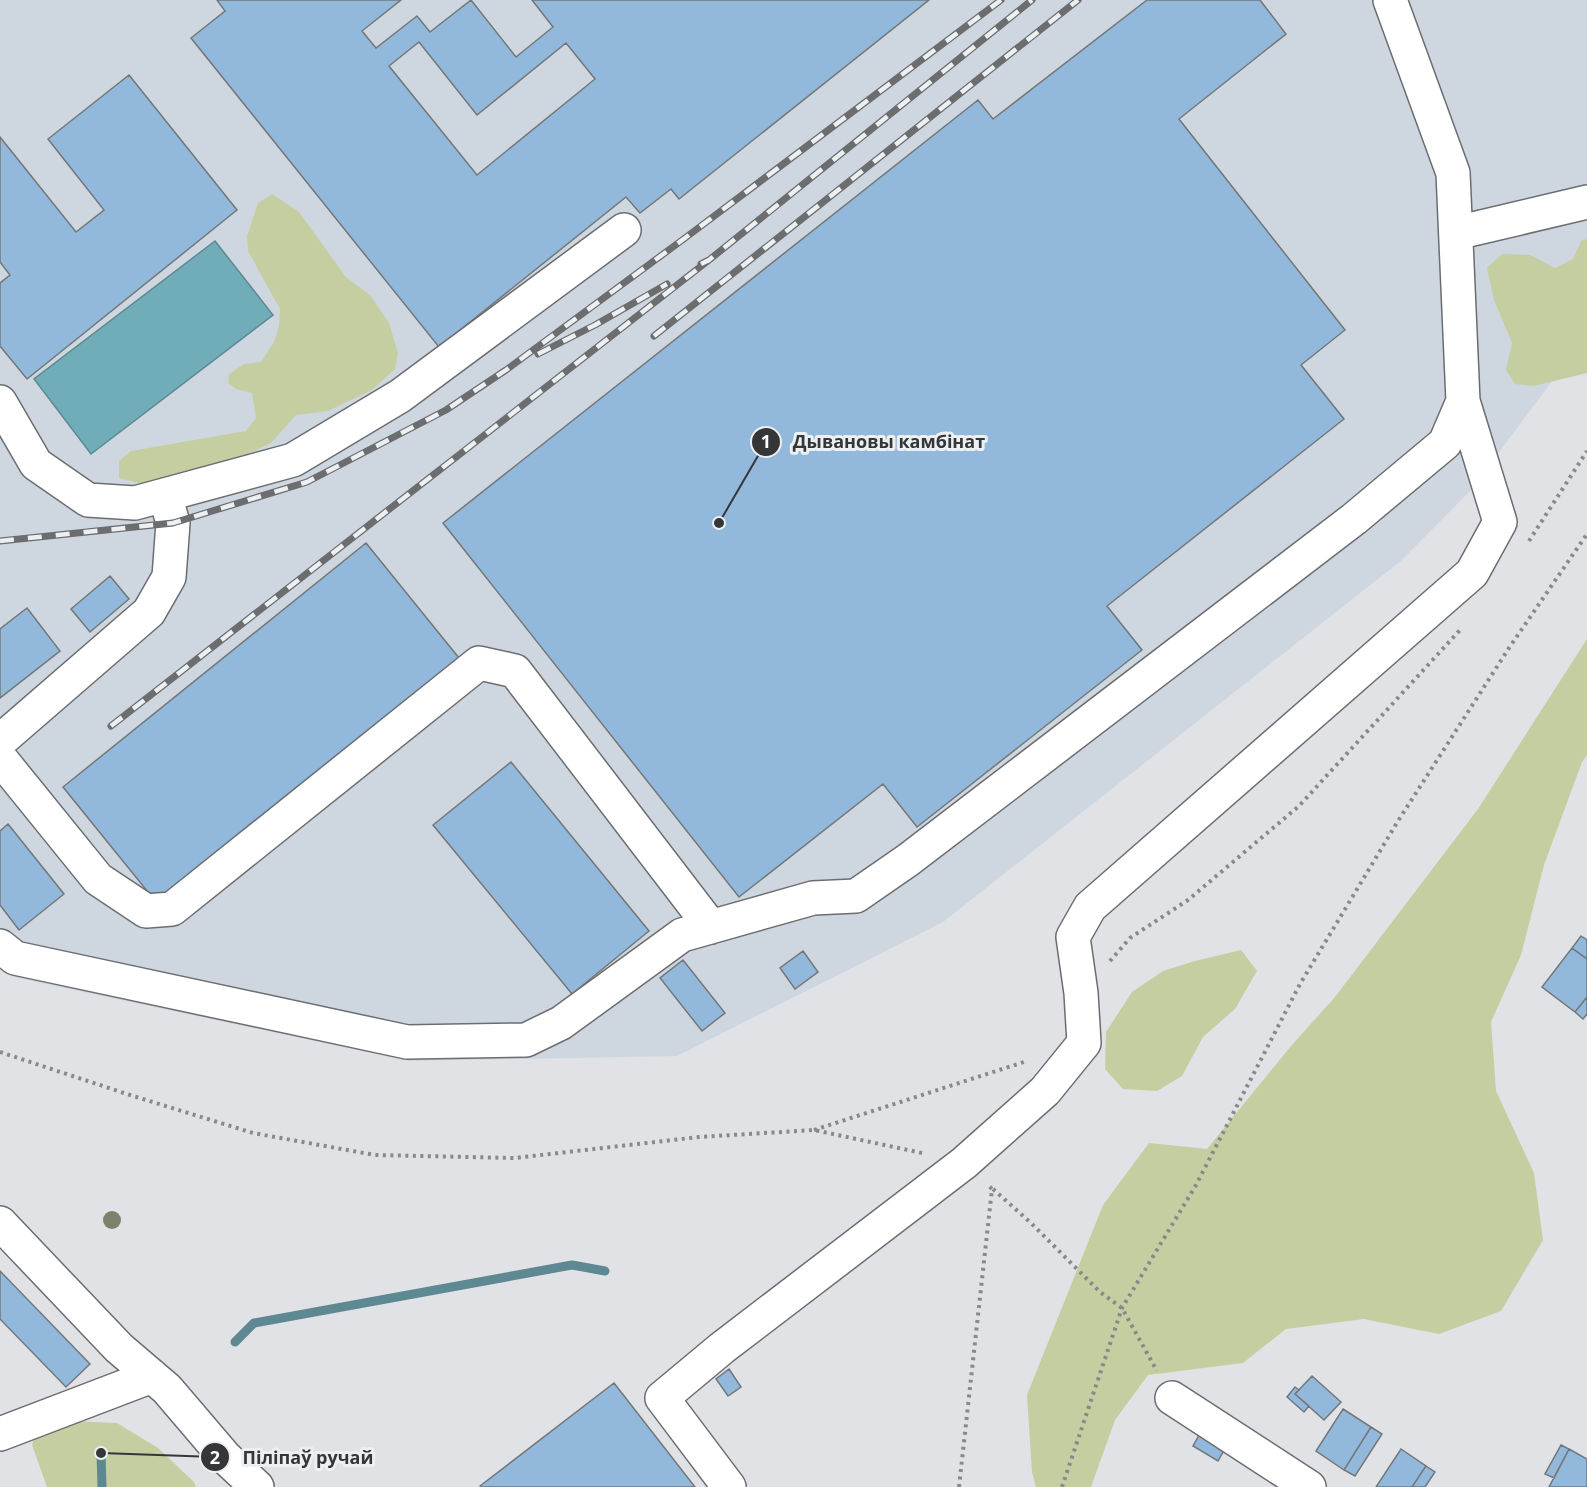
<svg xmlns="http://www.w3.org/2000/svg" width="1587" height="1487" viewBox="0 0 1587 1487" font-family="'Open Sans',sans-serif">
  <style>
    .built { fill: #ced7df }
    .green { fill: #c5cea1 }
    .water { fill: #70adb9; stroke: #5e8992; stroke-width: 1.5 }
    .lines { fill: none; stroke-linecap: round; stroke-linejoin: round }
    .stream { stroke: #5e8992; stroke-width: 9 }
    .building { fill: #92b8db; stroke: #747779; stroke-width: 1.5; fill-rule: evenodd }
    .minor-casing { stroke: #6b6d70; stroke-width: 36 }
    .path { stroke: #88898b; stroke-width: 4; stroke-dasharray: 3 4.5; stroke-linecap: butt }
    .minor { stroke: #fff; stroke-width: 33 }
    .rail-casing { stroke: #6b6d6e; stroke-width: 7 }
    .rail { stroke: #edf0f2; stroke-width: 4.5; stroke-dasharray: 14; stroke-linecap: butt }
    .tree { fill: #7c816d }
    .leader { fill: none; stroke: #353637; stroke-width: 2 }
    .callout-dot { fill: #353637; stroke: #edf0f2; stroke-width: 2 }
    .mark-label { font-size: 18px; text-anchor: middle; font-weight: bold; fill: #fff }
    .callout-label { font-size: 18px; text-anchor: middle; font-weight: bold; fill: #353637; stroke: #edf0f2; stroke-width: 6; stroke-linejoin: round; paint-order: stroke }
  </style>
  <rect width="100%" height="100%" fill="#e0e2e5"/>
  <path class="built" d="M0,0H1587V335L1493,460L1502,471L1474,487L1402,560L943,922L677,1056L409,1061L13,977L0,966Z"/>
  <path class="green" d="M272,194L299,212L346,277L371,296L389,323L398,353L395,369L372,390L328,411L296,415L271,443L213,470L150,486L119,478V461L131,451L246,431L256,418L252,393L236,389L228,383L229,374L244,364L261,362L274,342L279,326L280,309L248,251L247,236L258,203Z
    M1587,238V373L1534,386L1515,384L1506,370L1512,343L1494,300L1487,268L1502,254L1530,255L1555,268L1573,259L1581,241Z
    M1587,639V755L1582,762L1544,865L1521,955L1491,1022L1496,1091L1534,1173L1543,1240L1501,1311L1439,1334L1364,1319L1286,1329L1243,1363L1148,1375L1115,1420L1091,1487H1036L1032,1472L1027,1395L1103,1205L1149,1143L1207,1149L1291,1046L1335,997L1478,809Z
    M1241,950L1257,971L1235,1009L1203,1037L1182,1076L1157,1091L1123,1089L1105,1069L1106,1032L1132,992L1163,971L1195,961Z
    M69,1421L117,1423L158,1448L194,1482L196,1487H47L32,1445L37,1429Z"/>
  <path class="water" d="M215,241L273,315L91,454L34,379Z"/>
  <g class="lines">
    <path class="stream" d="M235,1342L254,1323L572,1265L605,1271
      M101,1453L102,1487"/>
  </g>
  <path class="building" d="M217,0H401L362,31L376,48L417,16L430,32L471,0L516,57L553,27L532,0H929L679,199L671,189L640,213L626,197L439,347L191,38L225,11ZM419,42L477,115L566,43L595,79L477,175L389,66Z
    M1147,0H1260L1286,34L1179,119L1345,330L1301,365L1344,419L1107,606L1142,650L917,827L883,784L739,897L443,523L978,100L993,119Z
    M129,75L237,210L27,379L0,346V283L10,275L0,262V137L76,232L104,210L48,139Z
    M366,543L459,658L156,902L63,787Z
    M110,576L129,599L90,632L71,609Z
    M27,608L60,651L0,698V629Z
    M511,762L649,931L572,994L433,825Z
    M8,824L64,894L19,930L0,905V831Z
    M1581,936L1587,940V959L1572,948Z
    M1572,948L1587,959V997L1575,1012L1542,987Z
    M803,951L818,972L795,989L780,968Z
    M683,960L725,1013L702,1031L660,978Z
    M1587,997V1014L1583,1019L1575,1012Z
    M0,1271L90,1364L66,1387L0,1319Z
    M729,1369L741,1387L728,1396L716,1379Z
    M1312,1376L1341,1402L1324,1420L1295,1394Z
    M614,1383L695,1487H481L480,1486Z
    M1295,1387L1299,1390L1295,1394L1309,1406L1304,1412L1287,1397Z
    M1343,1409L1371,1427L1344,1470L1316,1451Z
    M1371,1427L1382,1434L1355,1476L1344,1470Z
    M1202,1430L1227,1445L1218,1461L1193,1446Z
    M1561,1445L1569,1449L1554,1478L1545,1474Z
    M1401,1449L1426,1466L1412,1487H1376Z
    M1569,1449L1587,1459V1487H1549Z
    M1426,1466L1435,1472L1425,1487H1412Z"/>
  <g class="lines">
    <defs>
      <path id="minor" d="M1456,233L1587,202
        M0,402L36,464L88,500L135,503L293,460L400,396L624,230
        M0,741L149,612L169,577L173,523L165,495
        M0,758L98,879L146,911L172,909L479,663L515,671L711,927
        M0,946L15,958L407,1042L526,1040L561,1023L682,935L813,898L856,896L908,860L1354,519L1445,443L1463,401
        M0,1223L119,1348L167,1389L225,1457L257,1487
        M1172,1398L1309,1487
        M0,1434L152,1376
        M729,1487L662,1398L722,1348L964,1163L1045,1091L1084,1043L1081,993L1073,937L1090,907L1472,573L1500,522L1463,401L1453,173L1390,0"/>
    </defs>
    <use href="#minor" class="minor-casing"/>
    <path class="path" d="M1529,541L1587,451
      M1110,961L1130,938L1188,900L1299,806L1460,630
      M0,1052L130,1095L253,1133L375,1155L515,1158L699,1137L814,1130L922,1153
      M814,1130L1027,1061
      M993,1189L1032,1224L1100,1292L1122,1308L1157,1371
      M959,1487L992,1189L988,1185
      M1062,1487L1122,1308L1196,1185L1300,984L1398,821L1509,648L1587,534"/>
    <use href="#minor" class="minor"/>
    <defs>
      <path id="rail" d="M701,264L709,260L1032,0
        M654,336L1078,0
        M538,354L595,325L667,284
        M0,541L173,523L307,482L446,410L506,370L685,238L1001,0
        M111,726L709,260"/>
    </defs>
    <use href="#rail" class="rail-casing"/>
    <use href="#rail" class="rail"/>
  </g>
  <circle class="tree" cx="112" cy="1220" r="9"/>
  <path class="leader" d="M719 523L766 442M101 1453L215 1457"/>
  <g class="callout-dot">
    <circle cx="719" cy="523" r="6"/>
    <circle cx="101" cy="1453" r="6"/>
    <circle cx="766" cy="442" r="15"/>
    <circle cx="215" cy="1457" r="15"/>
  </g>
  <g class="mark-label">
    <text x="766" y="448">1</text>
    <text x="215" y="1464">2</text>
  </g>
  <g class="callout-label">
    <text x="889" y="448">Дывановы камбінат</text>
    <text x="308" y="1464">Піліпаў ручай</text>
  </g>
</svg>
